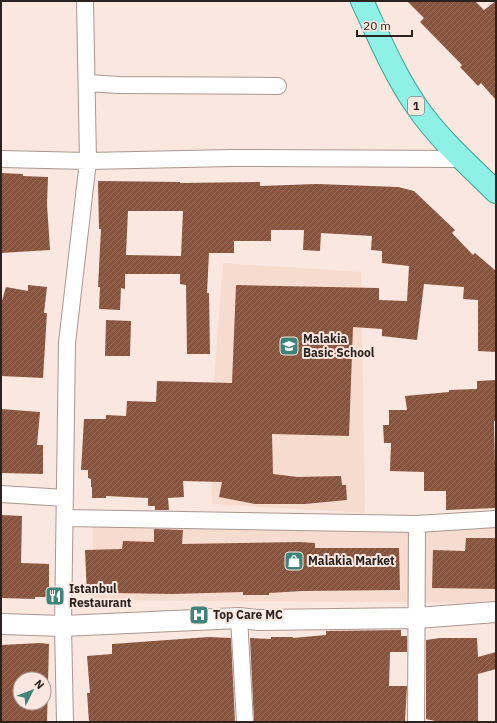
<svg xmlns="http://www.w3.org/2000/svg" width="497" height="723" viewBox="0 0 497 723" font-family="'IBM Plex Sans',sans-serif">
  <style>
    .built { fill: #f6dbcf }
    .building { fill: url(#building-hatch); fill-rule: evenodd }
    .lines { fill: none; stroke-linecap: round; stroke-linejoin: round }
    .minor-casing { stroke: #aa9790; stroke-width: 18 }
    .tertiary-casing { stroke: #aa9790; stroke-width: 22 }
    .primary-casing { stroke: #3ca295; stroke-width: 24 }
    .minor { stroke: #fff; stroke-width: 16 }
    .tertiary { stroke: #fff; stroke-width: 20 }
    .primary { stroke: #8ff0e5; stroke-width: 22 }
    .labels { text-anchor: middle; stroke-width: 4; stroke-linejoin: round; paint-order: stroke }
    .shield { fill: #fae7df; stroke: #685e59; stroke-width: 1 }
    .shield-label { font-size: 11px; font-weight: bold; fill: #2a2320 }
    .poi-label { font-size: 12px; font-weight: bold; fill: #2a2320; stroke: #fae7df; text-anchor: start }
  </style>
  <defs>
    <pattern id="building-hatch" width="6" height="6" patternUnits="userSpaceOnUse"><rect width="6" height="6" fill="#89543d"/><path d="M-1 1l2-2M0 6l6-6M5 7l2-2" fill="none" stroke="#966e5d"/></pattern>
  </defs>
  <rect width="100%" height="100%" fill="#fae7df"/>
  <path class="built" d="M223,263L361,272L365,513L212,504L211,420Z
    M496,519V603L92,600L93,523Z"/>
  <path class="building" d="M407,1H475L484,10L496,1V100L481,83L478,86L460,67L462,65L420,22L424,18Z
    M1,173L23,174V176L48,177L47,204L50,250L1,253Z
    M98,181L180,182V183L260,182V186L317,184L398,187L414,191L455,230L452,233L473,255L475,253L496,271V352L478,351V300L463,299L464,287L424,284L417,340L382,336V329L353,327L349,436L272,434L273,474L298,477L341,476L342,485H346L347,500L305,504H255L219,497L222,482L183,481L184,497L168,498L169,510H155V506H148V498L106,496V498H92V487H91V479L88,478V470H81L84,419H106V415L126,416L127,401L156,402L157,381L232,383L236,285L379,288V300L407,301L409,266L382,263V251L371,250L372,236L321,233L320,251L303,250L304,230H271V241H234V253H209L207,293H209L210,354H187L186,285L180,284V274H125V289L121,288L120,310L99,309L100,287H98L101,229H99ZM128,211H183L181,256L126,255Z
    M28,285L47,287L44,313H47L43,378L1,376V304L6,287L28,291Z
    M106,320L131,321L130,356H105Z
    M496,380V421H494L496,508L446,510V491H424V472L390,471L391,443H384L383,425H389V410H407L405,396L449,392V390L477,389V381Z
    M1,409L40,412L37,445H43V474L1,473Z
    M1,515L22,516L21,563L49,564V597H35V599L1,598Z
    M154,529L183,530L182,544L300,542L315,543V548H399L400,590L302,591L269,593V595H243V592L172,594L114,593L87,595L85,550L122,549L123,541L154,542Z
    M466,538H496V589L432,588L433,550L465,551Z
    M401,630V636H407V652H390L389,686H407L405,722H254L250,638L271,639V637H293V638L326,635V631Z
    M209,637L231,638L235,722H89L87,693H90L87,656L112,654V644Z
    M440,638H477L478,657L496,652V669L478,674V722H440L426,719V640Z
    M40,643L49,644L47,722H1V645ZM20,679H44V703H20Z"/>
  <g class="lines">
    <defs>
      <path id="minor" d="M87,83L119,85L278,86
        M1,159L88,161L232,158L460,159
        M1,494L65,498
        M65,518L417,524L496,519
        M239,618L245,722
        M65,722L63,626L67,343L88,161L85,1
        M416,722L417,524"/>
      <path id="tertiary" d="M1,624L63,626L239,618L258,620L417,618L496,612"/>
      <path id="primary" d="M362,1C379,37 394,74 417,107C439,139 468,164 496,192"/>
    </defs>
    <use href="#minor" class="minor-casing"/>
    <use href="#tertiary" class="tertiary-casing"/>
    <use href="#primary" class="primary-casing"/>
    <use href="#minor" class="minor"/>
    <use href="#tertiary" class="tertiary"/>
    <use href="#primary" class="primary"/>
  </g>
  <defs>
    <symbol id="school-square" viewBox="-11 -11 22 22"><rect x="-9" y="-9" width="18" height="18" rx="4" fill="#3e847b" stroke="#fae7df"/><path d="M0-5L7-2L0 1L-7-2ZM-4 1L0 2.5L4 1V4Q0 6-4 4Z" fill="#fff"/></symbol>
    <symbol id="shop-square" viewBox="-11 -11 22 22"><rect x="-9" y="-9" width="18" height="18" rx="4" fill="#3e847b" stroke="#fae7df"/><path d="M-5-2.5h2.3a2.7 3.5 0 0 1 5.4 0H5L5.5 6h-11ZM-1.5-2.5h3a1.5 2.3 0 0 0-3 0Z" fill="#fff"/></symbol>
    <symbol id="restaurant-square" viewBox="-11 -11 22 22"><rect x="-9" y="-9" width="18" height="18" rx="4" fill="#3e847b" stroke="#fae7df"/><path d="M-5-6h1v4h1v-4h1v4h1v-4h1v5L-1.5 .5V6h-2V.5L-5-1ZM5-6V6H3V1.5H1.5Q1.5-4 5-6Z" fill="#fff"/></symbol>
    <symbol id="hospital-square" viewBox="-11 -11 22 22"><rect x="-9" y="-9" width="18" height="18" rx="4" fill="#3e847b" stroke="#fae7df"/><path d="M-5-5h3v3.5h4V-5h3V5h-3V1.5h-4V5h-3Z" fill="#fff"/></symbol>
  </defs>
  <g fill-rule="evenodd">
    <use href="#school-square" x="278" y="335" width="22" height="22"/>
    <use href="#shop-square" x="283" y="550" width="22" height="22"/>
    <use href="#restaurant-square" x="44" y="585" width="22" height="22"/>
    <use href="#hospital-square" x="188" y="604" width="22" height="22"/>
  </g>
  <g class="labels">
    <rect class="shield" x="408" y="97" width="16" height="18" rx="3"/>
    <g class="shield-label">
      <text x="416" y="110">1</text>
    </g>
    <g class="poi-label">
      <text x="303" y="343">Malakia<tspan x="303" dy="14">Basic School</tspan></text>
      <text x="308" y="565">Malakia Market</text>
      <text x="69" y="593">Istanbul<tspan x="69" dy="14">Restaurant</tspan></text>
      <text x="213" y="619">Top Care MC</text>
    </g>
  </g>
  <rect width="497" height="723" fill="none" stroke="#2a2320" stroke-width="4"/>
  <g transform="translate(32 691) rotate(48)"><circle r="19" fill="#fae7df" stroke="#a79993"/>
  <path d="M0-3L7 15L0 10L-7 15Z" fill="#3e847b"/>
  <text y="-6" font-size="11" font-weight="bold" text-anchor="middle" fill="#2a2320">N</text>
  </g>
  <path d="M357 30v6h55v-6" fill="none" stroke="#2a2320" stroke-width="2"/>
  <text x="363" y="30" font-size="12" fill="#2a2320" stroke="#fae7df" stroke-width="3" paint-order="stroke">20 m</text>
</svg>
